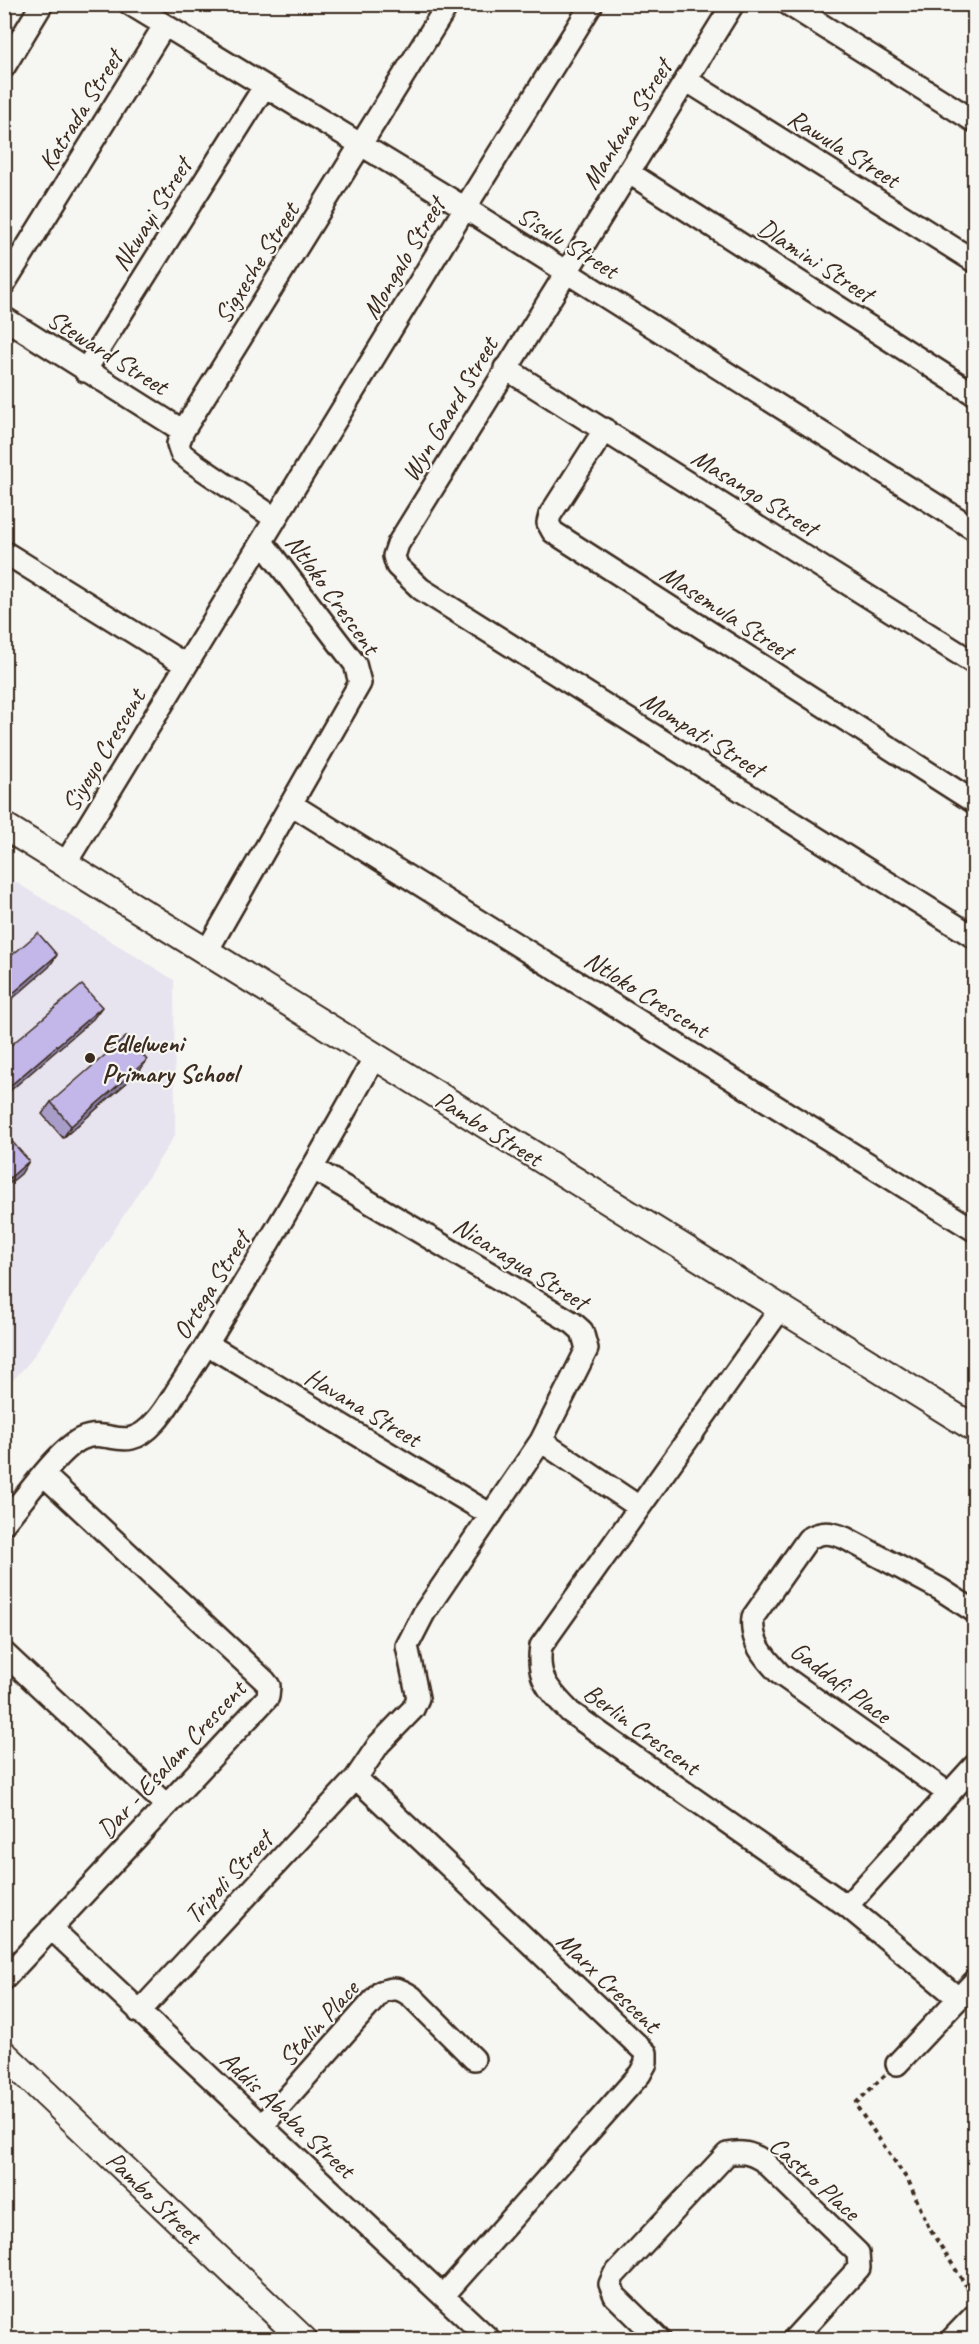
<svg xmlns="http://www.w3.org/2000/svg" width="979" height="2344" viewBox="0 0 979 2344" font-family="Caveat,sans-serif">
  <style>
    .built { fill: #e7e3ef }
    .lines { fill: none; stroke-linecap: round; stroke-linejoin: round }
    .minor-casing { stroke: #3b2a1e; stroke-width: 26 }
    .tertiary-casing { stroke: #3b2a1e; stroke-width: 30 }
    .path { stroke: #3b2a1e; stroke-width: 4; stroke-dasharray: 4.5 4.5; stroke-linecap: butt }
    .minor { stroke: #f6f6f2; stroke-width: 21 }
    .tertiary { stroke: #f6f6f2; stroke-width: 26 }
    .wall { fill: #a89dc8; stroke: #3b2a1e; stroke-width: 1.5 }
    .shaded-wall { fill: #8880a3; stroke: #3b2a1e; stroke-width: 1.5 }
    .building { fill: #c3b7e9; stroke: #3b2a1e; stroke-width: 1.5 }
    .poi-dot { fill: #3b2a1e; stroke: #f6f6f2; stroke-width: 2 }
    .labels { text-anchor: middle; stroke-width: 4.5; stroke-linejoin: round; paint-order: stroke }
    .street-label { font-size: 26px; fill: #3b2a1e; stroke: #f6f6f2 }
    .poi-label { font-size: 26px; font-weight: bold; fill: #3b2a1e; stroke: #f6f6f2; text-anchor: start }
  </style>
  <rect width="100%" height="100%" fill="#f6f6f2"/>
  <filter id="ink" filterUnits="userSpaceOnUse"><feTurbulence type="fractalNoise" baseFrequency=".0167" numOctaves="2"/><feDisplacementMap in="SourceGraphic" scale="12" xChannelSelector="R" yChannelSelector="G"/><feConvolveMatrix kernelMatrix="1 2 1 2 8 2 1 2 1" color-interpolation-filters="sRGB"/></filter>
  <g filter="url(#ink)">
    <path class="built" d="M4,875L174,980L175,1135L31,1360L5,1389Z"/>
    <g class="lines">
      <defs>
        <path id="minor" d="M130,4L465,208L974,529
          M733,4L398,544L394,556L397,566L421,589L974,937
          M788,4L974,121
          M4,67L42,4
          M686,80L974,261
          M628,172L974,394
          M4,284L164,26
          M4,318L183,431
          M505,368L974,663
          M85,371L264,87
          M605,429L550,515L548,523L553,532L974,802
          M276,519L192,462L181,453L178,444L183,431L448,4
          M4,552L186,665
          M291,804L974,1230
          M65,864L465,208L592,4
          M207,951L360,683L355,664L262,542
          M781,1308L541,1646C536,1678 548,1689 570,1712L847,1906L958,1998
          M207,1344L491,1515
          M541,1441L639,1507
          M4,1523C22,1502 58,1450 81,1439C109,1426 125,1456 155,1422C164,1413 171,1400 178,1389C196,1362 213,1335 229,1308C280,1225 328,1142 375,1057
          M4,1653L166,1805
          M356,1778L646,2053V2063L640,2074L443,2296
          M948,1793L780,1674C764,1657 750,1642 753,1617L808,1539C822,1531 830,1532 845,1538L940,1589L974,1611
          M847,1906L974,1766
          M51,1928L490,2340
          M4,1979L268,1697L269,1686L265,1681L45,1476
          M139,2012L356,1778L379,1744L413,1709L418,1698L407,1646L424,1613L541,1441L587,1349L582,1331L573,1323L314,1169
          M897,2064L974,1982
          M262,2126L381,1992C394,1987 400,1988 412,1997L474,2059
          M660,2340L615,2296L610,2284L614,2275L727,2154C742,2151 750,2153 762,2160L858,2253L859,2268L793,2340
          M951,2340L974,2316"/>
        <path id="tertiary" d="M4,826L974,1428
          M4,2054L304,2340"/>
      </defs>
      <use href="#minor" class="minor-casing"/>
      <use href="#tertiary" class="tertiary-casing"/>
      <path class="path" d="M885,2075L856,2103L857,2107L909,2182L929,2228L974,2298"/>
      <use href="#minor" class="minor"/>
      <use href="#tertiary" class="tertiary"/>
    </g>
    <path class="wall" d="M139,1072L63,1138L42,1114L51,1102Z"/>
    <path class="shaded-wall" d="M57,955L49,967L4,1006V1001Z
      M102,1007L93,1019L4,1096V1091Z
      M147,1060L139,1072L63,1138L71,1126Z
      M29,1161L21,1174L4,1188V1183Z"/>
    <path class="building" d="M38,933L57,955L4,1001V962Z
      M82,985L102,1007L4,1091V1051Z
      M127,1036L147,1060L71,1126L51,1102Z
      M9,1138L29,1161L4,1183V1142Z"/>
  </g>
  <circle class="poi-dot" cx="90" cy="1058" r="6"/>
  <g class="labels">
    <g class="street-label">
      <text transform="translate(80 110) rotate(-58)" y="9">Katrada Street</text>
      <text transform="translate(626 124) rotate(-58)" y="9">Mankana Street</text>
      <text transform="translate(844 148) rotate(32)" y="9">Rawula Street</text>
      <text transform="translate(151 214) rotate(-58)" y="9">Nkwayi Street</text>
      <text transform="translate(568 242) rotate(32)" y="9">Sisulu Street</text>
      <text transform="translate(403 258) rotate(-59)" y="9">Mongalo Street</text>
      <text transform="translate(816 260) rotate(33)" y="9">Dlamini Street</text>
      <text transform="translate(256 263) rotate(-58)" y="9">Sigxeshe Street</text>
      <text transform="translate(108 352) rotate(32)" y="9">Steward Street</text>
      <text transform="translate(449 409) rotate(-59)" y="9">Wyn Gaard Street</text>
      <text transform="translate(755 492) rotate(32)" y="9">Masango Street</text>
      <text transform="translate(333 594) rotate(54)" y="9">Ntloko Crescent</text>
      <text transform="translate(727 612) rotate(33)" y="9">Masemula Street</text>
      <text transform="translate(703 734) rotate(32)" y="9">Mompati Street</text>
      <text transform="translate(103 750) rotate(-59)" y="9">Siyoyo Crescent</text>
      <text transform="translate(647 994) rotate(32)" y="9">Ntloko Crescent</text>
      <text transform="translate(489 1128) rotate(32)" y="9">Pambo Street</text>
      <text transform="translate(521 1263) rotate(32)" y="9">Nicaragua Street</text>
      <text transform="translate(211 1285) rotate(-58)" y="9">Ortega Street</text>
      <text transform="translate(363 1407) rotate(31)" y="9">Havana Street</text>
      <text transform="translate(841 1682) rotate(37)" y="9">Gaddafi Place</text>
      <text transform="translate(642 1729) rotate(36)" y="9">Berlin Crescent</text>
      <text transform="translate(171 1759) rotate(-47)" y="9">Dar - Esalam Crescent</text>
      <text transform="translate(228 1877) rotate(-47)" y="9">Tripoli Street</text>
      <text transform="translate(609 1982) rotate(44)" y="9">Marx Crescent</text>
      <text transform="translate(318 2023) rotate(-48)" y="9">Stalin Place</text>
      <text transform="translate(288 2114) rotate(43)" y="9">Addis Ababa Street</text>
      <text transform="translate(815 2178) rotate(42)" y="9">Castro Place</text>
      <text transform="translate(154 2197) rotate(44)" y="9">Pambo Street</text>
    </g>
    <g class="poi-label">
      <text x="102" y="1052">Edlelweni<tspan x="102" dy="30">Primary School</tspan></text>
    </g>
  </g>
  <rect width="979" height="2344" fill="none" stroke="#f6f6f2" stroke-width="24"/>
  <rect x="12" y="12" width="955" height="2320" fill="none" stroke="#3b2a1e" stroke-width="2" filter="url(#ink)"/>
</svg>
